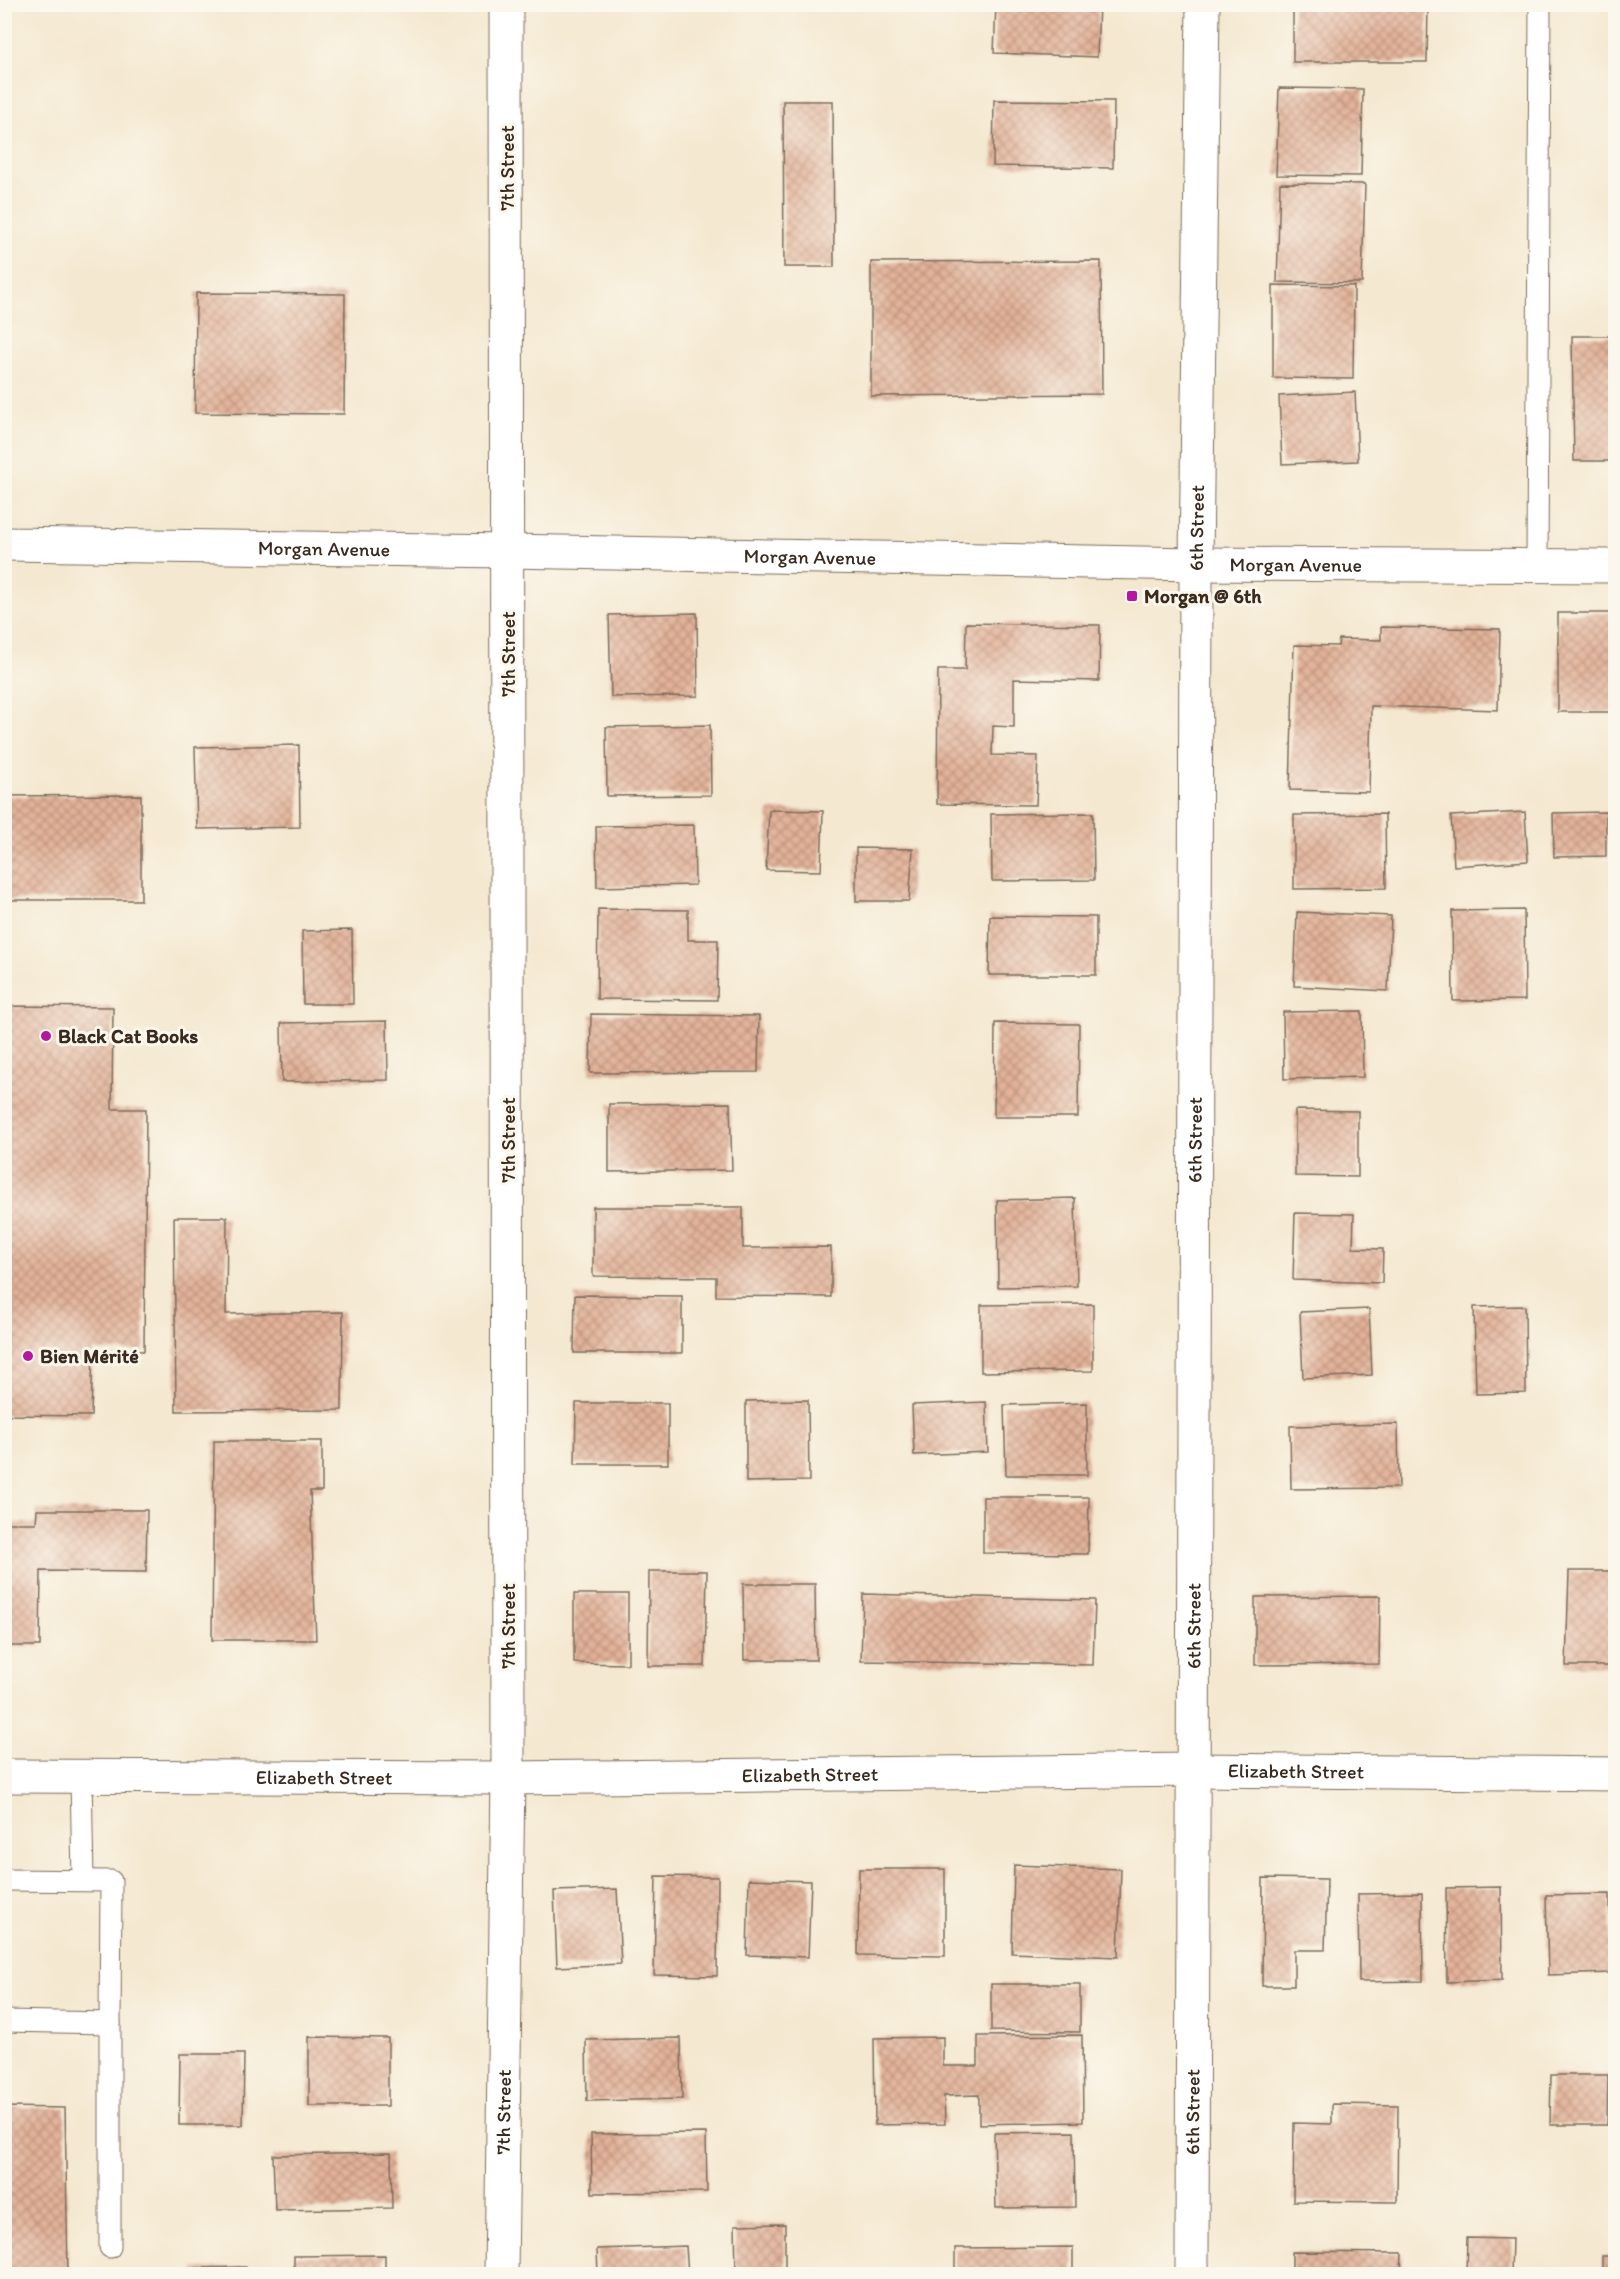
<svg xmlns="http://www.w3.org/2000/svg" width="1620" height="2279" viewBox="0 0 1620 2279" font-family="Itim,sans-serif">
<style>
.building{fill:url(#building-cross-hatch)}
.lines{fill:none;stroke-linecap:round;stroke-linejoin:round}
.lane-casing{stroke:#7c6c5c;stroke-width:23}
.street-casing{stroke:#7c6c5c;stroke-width:35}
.secondary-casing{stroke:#7c6c5c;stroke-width:35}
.lane{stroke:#fff;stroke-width:21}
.street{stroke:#fff;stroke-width:33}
.secondary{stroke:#fff;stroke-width:33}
.poi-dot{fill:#b5179e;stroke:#fbf7ec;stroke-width:2}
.labels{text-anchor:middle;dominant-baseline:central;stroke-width:6;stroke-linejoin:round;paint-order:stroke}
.street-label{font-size:20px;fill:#3b2a1e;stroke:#fbf7ec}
.poi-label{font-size:20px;font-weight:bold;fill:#3b2a1e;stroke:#fbf7ec;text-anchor:start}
</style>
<defs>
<pattern id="building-cross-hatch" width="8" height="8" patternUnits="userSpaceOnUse" patternTransform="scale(1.5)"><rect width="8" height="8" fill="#e3b299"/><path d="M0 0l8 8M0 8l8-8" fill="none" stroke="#b9917c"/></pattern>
</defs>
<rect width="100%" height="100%" fill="#fbf7ec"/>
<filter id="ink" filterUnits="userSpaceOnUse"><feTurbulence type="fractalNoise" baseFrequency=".0167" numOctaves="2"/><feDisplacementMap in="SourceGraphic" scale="12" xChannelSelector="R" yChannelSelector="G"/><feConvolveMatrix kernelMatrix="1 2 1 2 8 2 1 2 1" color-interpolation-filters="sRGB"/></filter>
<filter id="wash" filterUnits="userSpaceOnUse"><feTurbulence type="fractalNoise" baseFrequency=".008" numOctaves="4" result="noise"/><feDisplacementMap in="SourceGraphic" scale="24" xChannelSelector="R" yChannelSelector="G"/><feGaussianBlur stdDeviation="1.35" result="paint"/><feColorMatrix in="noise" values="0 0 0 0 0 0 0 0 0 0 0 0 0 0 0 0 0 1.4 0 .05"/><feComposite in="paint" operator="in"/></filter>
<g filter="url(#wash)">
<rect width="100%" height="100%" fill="#f4e8d0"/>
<g id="blocks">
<g class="building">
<path d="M996,4H1099L1097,57L994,53Z"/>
<path d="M1293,4H1428L1427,62H1293Z"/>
<path d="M1279,88L1363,89L1361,176L1276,175Z"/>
<path d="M994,100L1114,101L1113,168L993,166Z"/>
<path d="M783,101H833L834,267H784Z"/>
<path d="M1280,183L1365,184L1362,283L1277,282Z"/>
<path d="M1101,261L1102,394L871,396V262Z"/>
<path d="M1273,285L1354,286L1353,379L1273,378Z"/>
<path d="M196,293L345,294L344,414L195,413Z"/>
<path d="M1572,336H1616V461H1574Z"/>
<path d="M1355,392L1358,461L1282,464L1279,396Z"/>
<path d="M697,613L698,696L611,697L609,615Z"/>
<rect x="1558" y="613" width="58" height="99"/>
<path d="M966,623L1100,625L1099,681L1014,679V727L993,726L992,755L1038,756L1036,805L937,804L938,670H965Z"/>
<path d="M1381,627L1500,629L1498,710L1371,706L1369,792L1290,790L1294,645L1338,646L1339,639L1381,640Z"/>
<path d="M710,725L711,795L607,796L606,727Z"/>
<path d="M299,745L300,827L197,829L195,747Z"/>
<path d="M141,795V900H4V796Z"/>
<path d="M769,810L823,811L821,871L766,870Z"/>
<path d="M1525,812L1528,861L1454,866L1451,816Z"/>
<path d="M1606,812V856L1554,857L1553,813Z"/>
<path d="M1093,813L1094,880L992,881L991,814Z"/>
<path d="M1385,814L1386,888L1294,889V815Z"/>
<path d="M694,825L695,885L597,887L596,826Z"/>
<path d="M856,848L913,849L909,901H856Z"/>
<path d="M598,909L688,910V940H718L717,1000L597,999Z"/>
<path d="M1524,910L1525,1000L1453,1001L1452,911Z"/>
<path d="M1297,912L1391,916L1388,991L1294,986Z"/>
<path d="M990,916L1096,917V975H989Z"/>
<path d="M352,930L353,1004H303L302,931Z"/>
<path d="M4,1006L113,1007L112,1109H146L144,1351H93L91,1416L4,1415Z"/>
<path d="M1362,1011L1363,1077L1284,1079L1283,1012Z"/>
<path d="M591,1014L759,1016L758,1072L590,1073Z"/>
<path d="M387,1021L388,1080L282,1082L281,1023Z"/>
<path d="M995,1023L1079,1024L1078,1117H994Z"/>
<path d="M730,1103L732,1170L609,1172V1104Z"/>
<path d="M1295,1110L1358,1111V1177L1295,1176Z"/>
<path d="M1075,1198L1077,1286L998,1287L997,1200Z"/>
<path d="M593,1207H743V1248L831,1247V1297L716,1296V1277L593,1276Z"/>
<path d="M1295,1213L1354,1214L1353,1248L1383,1249L1382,1283L1293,1280Z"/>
<path d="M174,1217H227L226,1314L343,1312L342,1410L176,1411Z"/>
<path d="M575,1295L682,1296V1353H574Z"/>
<path d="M1093,1304V1371L981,1372V1305Z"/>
<path d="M1525,1306L1526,1393L1476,1394L1474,1307Z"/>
<path d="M1369,1309L1372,1375L1303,1378L1300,1312Z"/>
<path d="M808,1400L809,1481L746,1482V1401Z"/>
<path d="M986,1402L988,1452L914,1455L912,1405Z"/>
<path d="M576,1403H668V1464H575Z"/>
<path d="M1087,1403V1475H1006L1004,1405Z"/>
<path d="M1398,1424L1399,1488L1291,1489L1290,1426Z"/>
<path d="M214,1441H322V1491H310L316,1640H212Z"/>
<path d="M983,1497H1089L1088,1554L983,1553Z"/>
<path d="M37,1510H147L146,1572L41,1571L40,1646H4V1523H36Z"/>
<path d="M649,1571H707L705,1666H648Z"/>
<path d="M1569,1571H1616V1666H1566Z"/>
<path d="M743,1584H815L816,1660H744Z"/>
<path d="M574,1594H628V1664L574,1663Z"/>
<path d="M863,1594L1095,1600L1093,1665L861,1661Z"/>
<path d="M1380,1596L1379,1664L1255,1665V1597Z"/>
<path d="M1014,1865L1121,1869L1118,1957L1012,1953Z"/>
<path d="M859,1869H945V1956L858,1955Z"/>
<path d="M656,1876L718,1877L717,1976L654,1975Z"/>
<path d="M1263,1878L1327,1879L1325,1950H1294V1986H1262Z"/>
<path d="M749,1879L811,1881L808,1957L747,1955Z"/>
<path d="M1501,1887L1502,1980L1447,1982L1446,1888Z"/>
<path d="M617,1889L621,1964L557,1967L554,1891Z"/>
<path d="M1422,1893L1423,1981L1359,1982L1358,1894Z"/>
<path d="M1610,1894L1611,1973L1548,1975L1546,1895Z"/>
<path d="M991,1984H1080V2032L991,2031Z"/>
<path d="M1082,2035L1083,2122L979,2124V2095L944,2096L945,2124L875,2125L874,2038L943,2037V2066H978V2036Z"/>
<path d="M309,2037L388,2038V2106H309Z"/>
<path d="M681,2038L682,2099L587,2101L586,2040Z"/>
<path d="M180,2054H244L243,2125H179Z"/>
<path d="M1551,2075H1608L1607,2125H1550Z"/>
<path d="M1332,2104L1398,2105L1397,2202L1293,2201L1294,2123L1332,2124Z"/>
<path d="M4,2107L65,2108L68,2274H4Z"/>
<path d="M1074,2132L1075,2207L996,2208L994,2133Z"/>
<path d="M706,2133L707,2192L592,2193L591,2134Z"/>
<path d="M391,2153L392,2208L275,2210L273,2155Z"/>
<path d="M785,2224V2270L736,2271L735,2225Z"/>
<path d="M1467,2238L1512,2239L1511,2274H1466Z"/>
<path d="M686,2246L688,2274H598L597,2249Z"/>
<path d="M1073,2247V2274H955V2248Z"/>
<path d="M1292,2252L1402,2253L1401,2274H1292Z"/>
<path d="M385,2255V2274H294V2256Z"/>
<rect x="1602" y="2256" width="14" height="18"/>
<path d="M246,2267V2274H195V2268Z"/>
</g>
</g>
</g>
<g filter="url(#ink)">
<use href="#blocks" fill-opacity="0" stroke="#7c6c5c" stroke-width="1.5"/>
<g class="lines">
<g class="lane-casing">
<g id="lane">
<path d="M1537,565L1540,4"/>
<path d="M81,1776L83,1880"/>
<path d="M4,1880L111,1881L110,2023L4,2021"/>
<path d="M110,2247V2023"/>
</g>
</g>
<g class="street-casing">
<g id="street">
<path id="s1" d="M4,1776L508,1778L1192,1770L1616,1774"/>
<path id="s2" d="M501,2274L508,1778L506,4"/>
<path id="s3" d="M1192,2274L1196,564L1203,4"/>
</g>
</g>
<g class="secondary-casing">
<g id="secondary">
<path id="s4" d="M4,544L508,551L1196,564L1616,566"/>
</g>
</g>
<use href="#lane" class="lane"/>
<use href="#street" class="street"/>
<use href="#secondary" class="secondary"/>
</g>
</g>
<g class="poi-dot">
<rect x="1126" y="590" width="12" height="12" rx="3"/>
<circle cx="46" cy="1036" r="6"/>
<circle cx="28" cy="1356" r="6"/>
</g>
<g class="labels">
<g class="street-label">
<text transform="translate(507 168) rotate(-90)">7th Street</text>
<text stroke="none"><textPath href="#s3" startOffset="1746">6th Street</textPath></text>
<text stroke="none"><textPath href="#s4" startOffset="320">Morgan Avenue</textPath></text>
<text stroke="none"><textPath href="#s4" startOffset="806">Morgan Avenue</textPath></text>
<text stroke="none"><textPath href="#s4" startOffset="1292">Morgan Avenue</textPath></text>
<text transform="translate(508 654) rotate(-90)">7th Street</text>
<text stroke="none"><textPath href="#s3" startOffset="1134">6th Street</textPath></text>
<text transform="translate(508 1140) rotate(-90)">7th Street</text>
<text stroke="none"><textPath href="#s3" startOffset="648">6th Street</textPath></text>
<text transform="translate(508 1626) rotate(-90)">7th Street</text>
<text stroke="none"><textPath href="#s1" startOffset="1292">Elizabeth Street</textPath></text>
<text stroke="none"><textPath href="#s1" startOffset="806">Elizabeth Street</textPath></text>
<text stroke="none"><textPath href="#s1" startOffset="320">Elizabeth Street</textPath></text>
<text stroke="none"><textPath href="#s2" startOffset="162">7th Street</textPath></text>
<text stroke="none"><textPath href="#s3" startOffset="162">6th Street</textPath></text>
</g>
<g class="poi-label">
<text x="1144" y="596">Morgan @ 6th</text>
<text x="58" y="1036">Black Cat Books</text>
<text x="40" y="1356">Bien Mérité</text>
</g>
</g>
<rect width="1620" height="2279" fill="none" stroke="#fbf7ec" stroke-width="24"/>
</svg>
